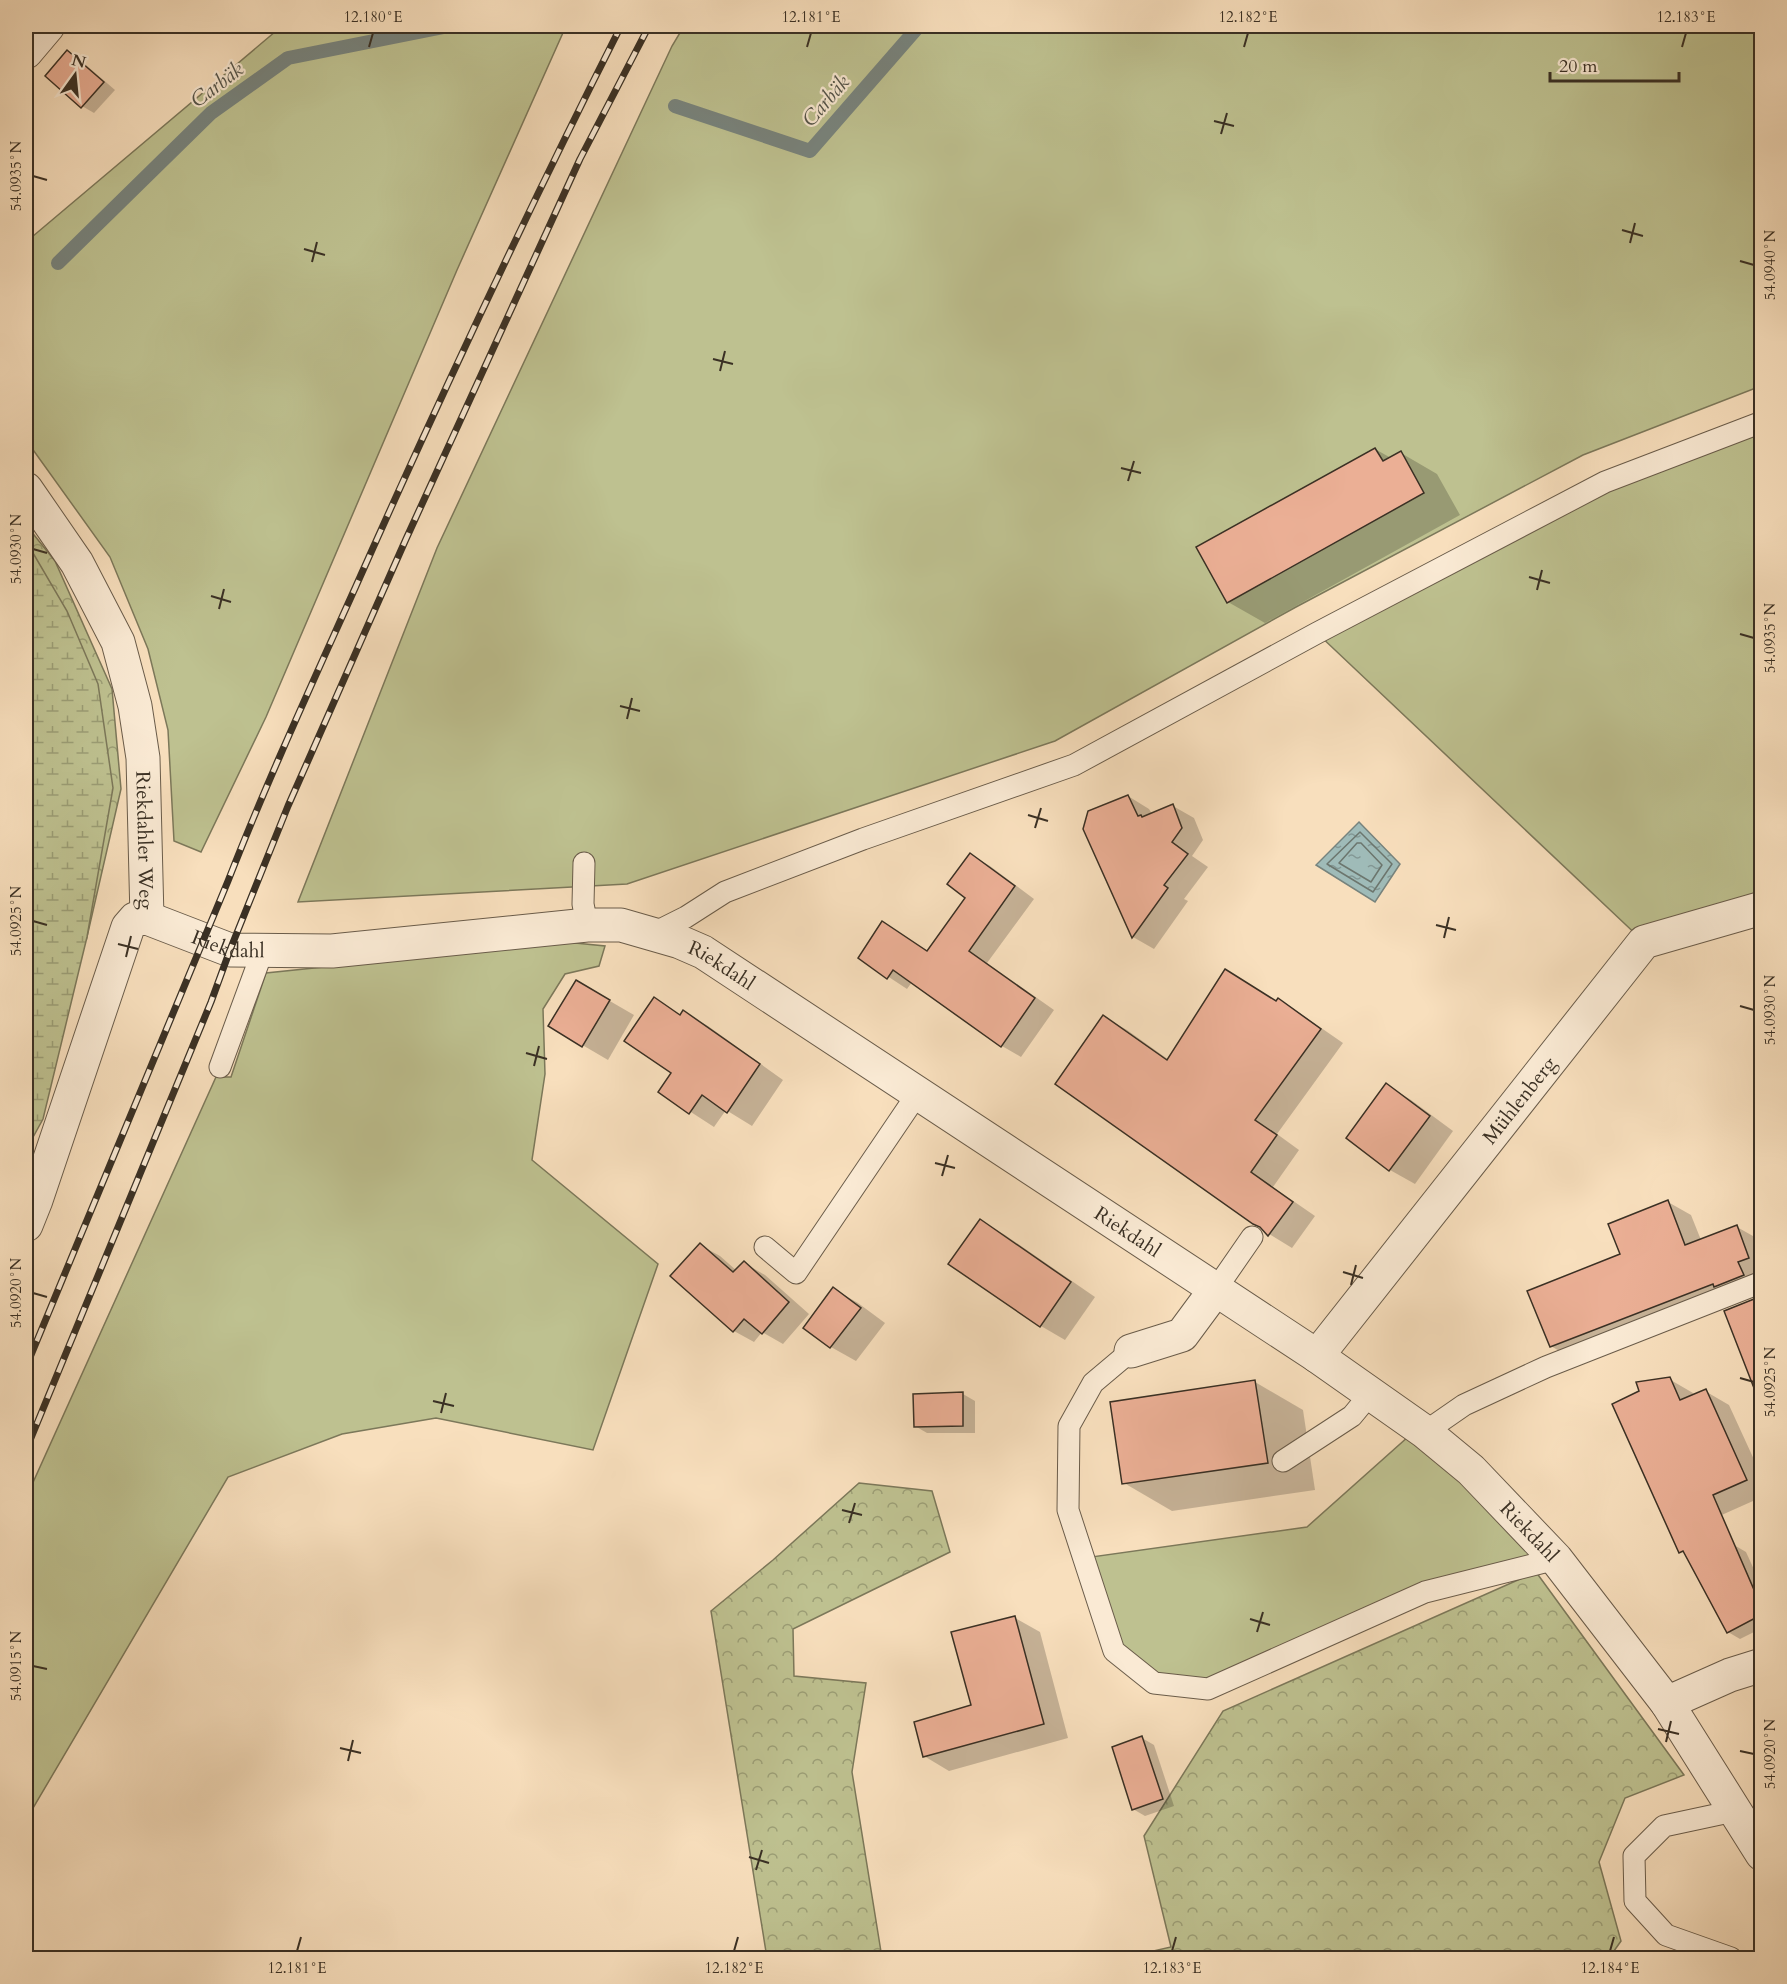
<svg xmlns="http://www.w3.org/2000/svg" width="1787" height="1984" viewBox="0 0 1787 1984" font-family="Cardo,serif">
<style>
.green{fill:#bec190;stroke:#7c785a;stroke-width:1.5}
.forest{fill:url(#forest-crowns);stroke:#7c785a;stroke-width:1.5}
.wetland{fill:url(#wetland-marsh);stroke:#7c785a;stroke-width:1.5}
.water{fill:url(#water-ripples);stroke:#77837d;stroke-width:1.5}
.shadow{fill:#0003}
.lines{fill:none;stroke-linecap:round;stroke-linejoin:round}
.shore{stroke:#6c766e;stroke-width:1.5}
.stream{stroke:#77837d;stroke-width:14}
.building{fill:#ebaf95;stroke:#3a3024;stroke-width:1.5}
.lane-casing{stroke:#6a5c4a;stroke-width:23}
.street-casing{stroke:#6a5c4a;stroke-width:35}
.lane{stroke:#faead4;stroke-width:21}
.street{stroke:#faead4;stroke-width:33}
.rail-casing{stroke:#3a3024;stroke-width:7}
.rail{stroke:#faead4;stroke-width:4.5;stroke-dasharray:14;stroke-linecap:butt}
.ticks{fill:none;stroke:#3a3024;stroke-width:2}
.labels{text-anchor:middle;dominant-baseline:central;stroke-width:4.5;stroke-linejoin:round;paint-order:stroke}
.street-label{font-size:20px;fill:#3a3024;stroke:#faead4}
.water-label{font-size:21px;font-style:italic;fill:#535349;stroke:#faead4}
.neatline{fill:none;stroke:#3a3024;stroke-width:2}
.ticks-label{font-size:15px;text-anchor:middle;fill:#3a3024}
</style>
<defs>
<pattern id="forest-crowns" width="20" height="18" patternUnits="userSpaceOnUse" patternTransform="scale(1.5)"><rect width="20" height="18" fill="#bec190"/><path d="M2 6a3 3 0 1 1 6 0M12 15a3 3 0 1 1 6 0" fill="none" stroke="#9b9d75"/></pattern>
<pattern id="wetland-marsh" width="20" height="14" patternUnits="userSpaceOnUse" patternTransform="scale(1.5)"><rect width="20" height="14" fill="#bec190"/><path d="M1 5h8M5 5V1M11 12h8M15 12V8" fill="none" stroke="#9b9d75"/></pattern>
<pattern id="water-ripples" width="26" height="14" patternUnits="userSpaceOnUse" patternTransform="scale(1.5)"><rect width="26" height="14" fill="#9fbbb8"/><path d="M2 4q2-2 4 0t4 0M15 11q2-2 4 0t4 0" fill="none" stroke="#839895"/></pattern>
</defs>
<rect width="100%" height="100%" fill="#f8dfbd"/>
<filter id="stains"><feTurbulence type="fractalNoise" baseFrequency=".00333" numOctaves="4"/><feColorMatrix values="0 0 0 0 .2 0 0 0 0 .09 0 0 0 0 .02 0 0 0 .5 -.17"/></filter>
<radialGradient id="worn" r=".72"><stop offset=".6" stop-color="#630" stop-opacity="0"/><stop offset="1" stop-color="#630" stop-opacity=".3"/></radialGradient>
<g class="green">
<path d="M282,26H566L457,270L266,717L201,852L174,841L168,730L148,649L110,557L26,440V242Z"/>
<path d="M684,26H1761V386L1583,455L1296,607L1055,741L627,884L298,902L437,548L672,46Z"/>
<path d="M1762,423L1761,908L1644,942L1317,633L1605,482Z"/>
<path d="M565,942L605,946L599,966L565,974L543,1009L545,1074L532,1160L658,1264L593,1450L436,1418L342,1434L228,1477L26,1820V1498L216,1077H231L266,973Z"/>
<path d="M1418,1428L1556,1559L1425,1592L1208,1689L1154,1683L1114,1651L1084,1558L1307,1527Z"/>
</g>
<g class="forest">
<path d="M26,525L55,561L112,689L121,789L87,937L26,747Z"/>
<path d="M859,1483L932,1491L950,1552L793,1629L794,1676L866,1683L852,1772L882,1958H767L711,1611L773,1560Z"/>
<path d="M1536,1572L1684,1775L1625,1798L1599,1862L1621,1941L1609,1958H1123L1171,1947L1144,1836L1223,1711Z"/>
</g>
<path class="wetland" d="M26,541L67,611L98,684L113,788L87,937L43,1119L26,1150Z"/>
<path class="water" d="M1359,822L1400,864L1375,902L1316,865Z"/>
<g class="shadow">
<path d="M67,52L79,59L115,90L94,113L82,106Z"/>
<path d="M1375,449L1391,458L1401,453L1437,474L1460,515L1265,623L1228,602Z"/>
<path d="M1128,796L1149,809L1152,814L1173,806L1194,818L1203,840L1192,856L1208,867L1184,899L1188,901L1154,949L1133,937L1085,829Z"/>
<path d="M971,855L990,866L1034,899L987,963L1054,1010L1021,1057L1002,1046L912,982L907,989L860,958L882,923L928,951L967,898Z"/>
<path d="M577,982L634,1015L608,1060L550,1026Z"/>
<path d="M654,999L681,1015L683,1012L708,1026L783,1080L752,1126L726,1110L714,1127L660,1092L674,1073Z"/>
<path d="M1278,1000L1301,1014L1343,1043L1277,1134L1299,1150L1273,1187L1315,1216L1292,1248L1269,1234L1264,1229L1104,1017L1127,1030L1169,1060Z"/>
<path d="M1387,1085L1411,1100L1453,1131L1415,1184L1390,1170L1348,1137Z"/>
<path d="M1668,1202L1691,1215L1701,1240L1737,1227L1760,1240L1762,1275L1574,1360L1551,1346L1621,1255Z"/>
<path d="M981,1221L1005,1235L1095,1297L1065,1340L1041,1326Z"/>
<path d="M700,1245L720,1256L737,1271L744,1263L765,1275L809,1314L783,1344L762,1332L754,1342L734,1331Z"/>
<path d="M834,1289L858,1303L885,1323L856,1361L831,1347L805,1328Z"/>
<path d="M1754,1301L1762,1305V1343L1750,1348Z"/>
<path d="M1669,1379L1693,1393L1695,1396L1705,1391L1729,1405L1762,1477V1497L1688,1530Z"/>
<path d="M1255,1382L1303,1410L1315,1490L1172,1511L1124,1483Z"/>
<path d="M963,1394L975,1401V1433H927L915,1426Z"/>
<path d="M1734,1545L1746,1552L1762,1587V1628L1740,1639L1728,1632Z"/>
<path d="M1015,1618L1040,1632L1068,1738L949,1771L924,1756L973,1706Z"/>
<path d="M1142,1738L1154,1745L1174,1806L1145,1816L1133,1809Z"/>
</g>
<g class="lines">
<g class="shore">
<path d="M1360,832L1392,864L1373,892L1327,864Z"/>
<path d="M1357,843H1361L1382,865L1371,882L1339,863Z"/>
</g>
<g class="stream">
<path d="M675,106L810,151L919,26"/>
<path d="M58,263L211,113L288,58L449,26"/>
</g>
</g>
<g class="building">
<path d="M67,50L104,82L81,108L45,76Z"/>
<path d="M1375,448L1383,461L1401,451L1424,493L1227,603L1196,547Z"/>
<path d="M1128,795L1138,816L1141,815L1142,817L1173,804L1182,828L1172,842L1188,854L1164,885L1168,888L1132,938L1083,829L1088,811Z"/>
<path d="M970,853L1015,886L969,951L1035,998L1001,1047L893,970L887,979L858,958L882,921L927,951L965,898L947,884Z"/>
<path d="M1225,969L1276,1001L1278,998L1321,1029L1255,1120L1277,1135L1251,1172L1293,1202L1268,1236L1260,1227L1253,1224L1055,1084L1103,1015L1167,1060Z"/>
<path d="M576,980L610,1000L582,1047L548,1026Z"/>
<path d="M654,997L680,1015L683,1010L760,1064L727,1113L702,1095L689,1114L658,1092L671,1073L624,1041Z"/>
<path d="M1386,1083L1430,1116L1389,1171L1346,1138Z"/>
<path d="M1668,1200L1685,1245L1737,1225L1749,1258L1738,1262L1744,1275L1714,1287L1713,1284L1550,1347L1527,1291L1620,1254L1608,1224Z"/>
<path d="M980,1219L1071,1282L1040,1327L948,1264Z"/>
<path d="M700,1243L733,1272L744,1261L789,1302L762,1334L744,1319L733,1332L670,1276Z"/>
<path d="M833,1287L861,1308L830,1348L803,1328Z"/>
<path d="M1754,1299L1761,1318V1400L1759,1401L1724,1311Z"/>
<path d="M1670,1377L1680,1400L1706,1389L1747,1480L1713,1495L1761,1606V1615L1727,1633L1683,1551L1679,1553L1612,1404L1639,1391L1636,1382Z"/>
<path d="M1255,1380L1268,1463L1122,1484L1110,1402Z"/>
<path d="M963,1392V1426L914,1427L913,1394Z"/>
<path d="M1015,1616L1044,1724L923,1757L914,1722L971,1705L951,1632Z"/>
<path d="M1142,1736L1163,1799L1132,1810L1112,1747Z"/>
</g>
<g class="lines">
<g class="lane-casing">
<g id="lane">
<path d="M584,863L583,904L587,925"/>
<path d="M652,934L686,917L725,892L863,839L1074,765L1317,633L1605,482L1762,422"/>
<path d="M220,1067L263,950"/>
<path d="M765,1247L796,1273L918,1093"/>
<path d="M1216,1289L1252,1237"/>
<path d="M1131,1351L1093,1383L1069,1426L1068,1510L1114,1651L1154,1683L1208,1689L1425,1592L1556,1559"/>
<path d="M1425,1432L1464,1405L1546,1367L1762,1282"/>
<path d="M1283,1461L1352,1416L1371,1393"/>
<path d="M1731,1958L1666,1935L1635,1901L1634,1856L1664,1826L1734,1811"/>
</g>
</g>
<g class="street-casing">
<g id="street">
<path d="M26,52L48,26"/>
<path id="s1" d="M26,489L77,563L118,642L135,706L143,758L147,918"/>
<path id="s2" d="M26,1225L36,1200L128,927L135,919L147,918L230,950L332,951L587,925H621L680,942L703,952L1317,1356L1425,1432L1471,1470L1556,1559L1667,1703L1762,1854"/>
<path d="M1131,1351L1182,1335L1216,1289"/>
<path id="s3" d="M1317,1356L1644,942L1762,908"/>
<path d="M1667,1703L1730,1675L1762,1665"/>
</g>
</g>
<use href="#lane" class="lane"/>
<use href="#street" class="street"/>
<g class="rail-casing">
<g id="rail">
<path d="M26,1367L228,881C267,781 312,684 356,586C440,397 528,210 621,26"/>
<path d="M26,1450L211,1002L230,950L288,806L406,539L580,159L649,26"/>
</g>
</g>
<use href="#rail" class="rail"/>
</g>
<path class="ticks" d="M369,47L373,33M807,47L811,33M1244,47L1248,33M1682,47L1686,33M1214,121L1234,126M1221,134L1227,113M33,176L47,180M1622,230L1643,236M1630,243L1635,223M304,249L325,255M1740,261L1754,265M312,262L317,242M713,359L733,364M720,371L725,351M1121,468L1141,473M1128,481L1134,461M33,549L47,553M1529,577L1550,583M1537,590L1542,570M211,596L231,602M219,609L224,589M1740,634L1754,638M620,706L640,711M627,719L632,698M1028,815L1048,821M1035,828L1041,808M33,921L47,925M1436,925L1456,930M1444,938L1449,917M118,944L138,949M126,957L131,936M1740,1006L1754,1010M526,1053L547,1059M534,1066L539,1046M935,1163L955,1168M942,1176L948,1155M1343,1272L1363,1278M1351,1285L1356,1265M33,1293L47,1297M1740,1378L1754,1382M433,1401L454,1406M441,1413L446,1393M842,1510L862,1515M849,1523L855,1503M1250,1619L1270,1625M1257,1632L1263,1612M33,1666L47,1669M1658,1729L1679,1734M1666,1742L1671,1721M340,1748L361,1753M1740,1751L1754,1754M348,1761L353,1740M749,1857L769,1863M756,1870L762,1850M297,1951L301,1937M734,1951L738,1937M1172,1951L1176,1937M1610,1951L1614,1937"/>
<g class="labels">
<g class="street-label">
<text stroke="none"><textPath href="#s1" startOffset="380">Riekdahler Weg</textPath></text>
<text stroke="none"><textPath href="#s2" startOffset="424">Riekdahl</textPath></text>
<text stroke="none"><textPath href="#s2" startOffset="928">Riekdahl</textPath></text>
<text stroke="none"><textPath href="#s3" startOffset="326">Mühlenberg</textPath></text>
<text stroke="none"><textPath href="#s2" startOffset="1414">Riekdahl</textPath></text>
<text stroke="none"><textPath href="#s2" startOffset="1917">Riekdahl</textPath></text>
</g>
<g class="water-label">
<text transform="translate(217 85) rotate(-37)">Carbäk</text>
<text transform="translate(826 101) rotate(-49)">Carbäk</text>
</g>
</g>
<rect width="1787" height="1984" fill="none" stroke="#f8dfbd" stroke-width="66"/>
<g transform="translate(75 75) rotate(15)" stroke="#faead4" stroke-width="4.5" paint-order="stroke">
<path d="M0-4.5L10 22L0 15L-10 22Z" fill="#3a3024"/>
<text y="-9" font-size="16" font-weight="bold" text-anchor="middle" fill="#3a3024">N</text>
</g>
<path d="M1550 72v9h129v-9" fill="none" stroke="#3a3024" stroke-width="3"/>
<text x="1559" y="72" font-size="18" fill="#3a3024" stroke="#faead4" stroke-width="4.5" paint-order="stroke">20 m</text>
<rect x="33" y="33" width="1721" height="1918" class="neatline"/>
<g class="ticks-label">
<text x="373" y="22">12.180°E</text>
<text x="811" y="22">12.181°E</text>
<text x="1248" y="22">12.182°E</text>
<text x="1686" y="22">12.183°E</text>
<text transform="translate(16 176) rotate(-90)" y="5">54.0935°N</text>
<text transform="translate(1770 265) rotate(-90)" y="5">54.0940°N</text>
<text transform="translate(16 549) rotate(-90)" y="5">54.0930°N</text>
<text transform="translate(1770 638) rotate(-90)" y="5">54.0935°N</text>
<text transform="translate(16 921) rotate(-90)" y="5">54.0925°N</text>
<text transform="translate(1770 1010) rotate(-90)" y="5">54.0930°N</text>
<text transform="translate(16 1293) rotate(-90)" y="5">54.0920°N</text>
<text transform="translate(1770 1382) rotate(-90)" y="5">54.0925°N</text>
<text transform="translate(16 1666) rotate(-90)" y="5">54.0915°N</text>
<text transform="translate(1770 1754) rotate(-90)" y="5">54.0920°N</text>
<text x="297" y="1973">12.181°E</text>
<text x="734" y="1973">12.182°E</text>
<text x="1172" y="1973">12.183°E</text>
<text x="1610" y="1973">12.184°E</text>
</g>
<rect width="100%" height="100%" filter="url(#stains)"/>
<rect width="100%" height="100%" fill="url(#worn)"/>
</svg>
